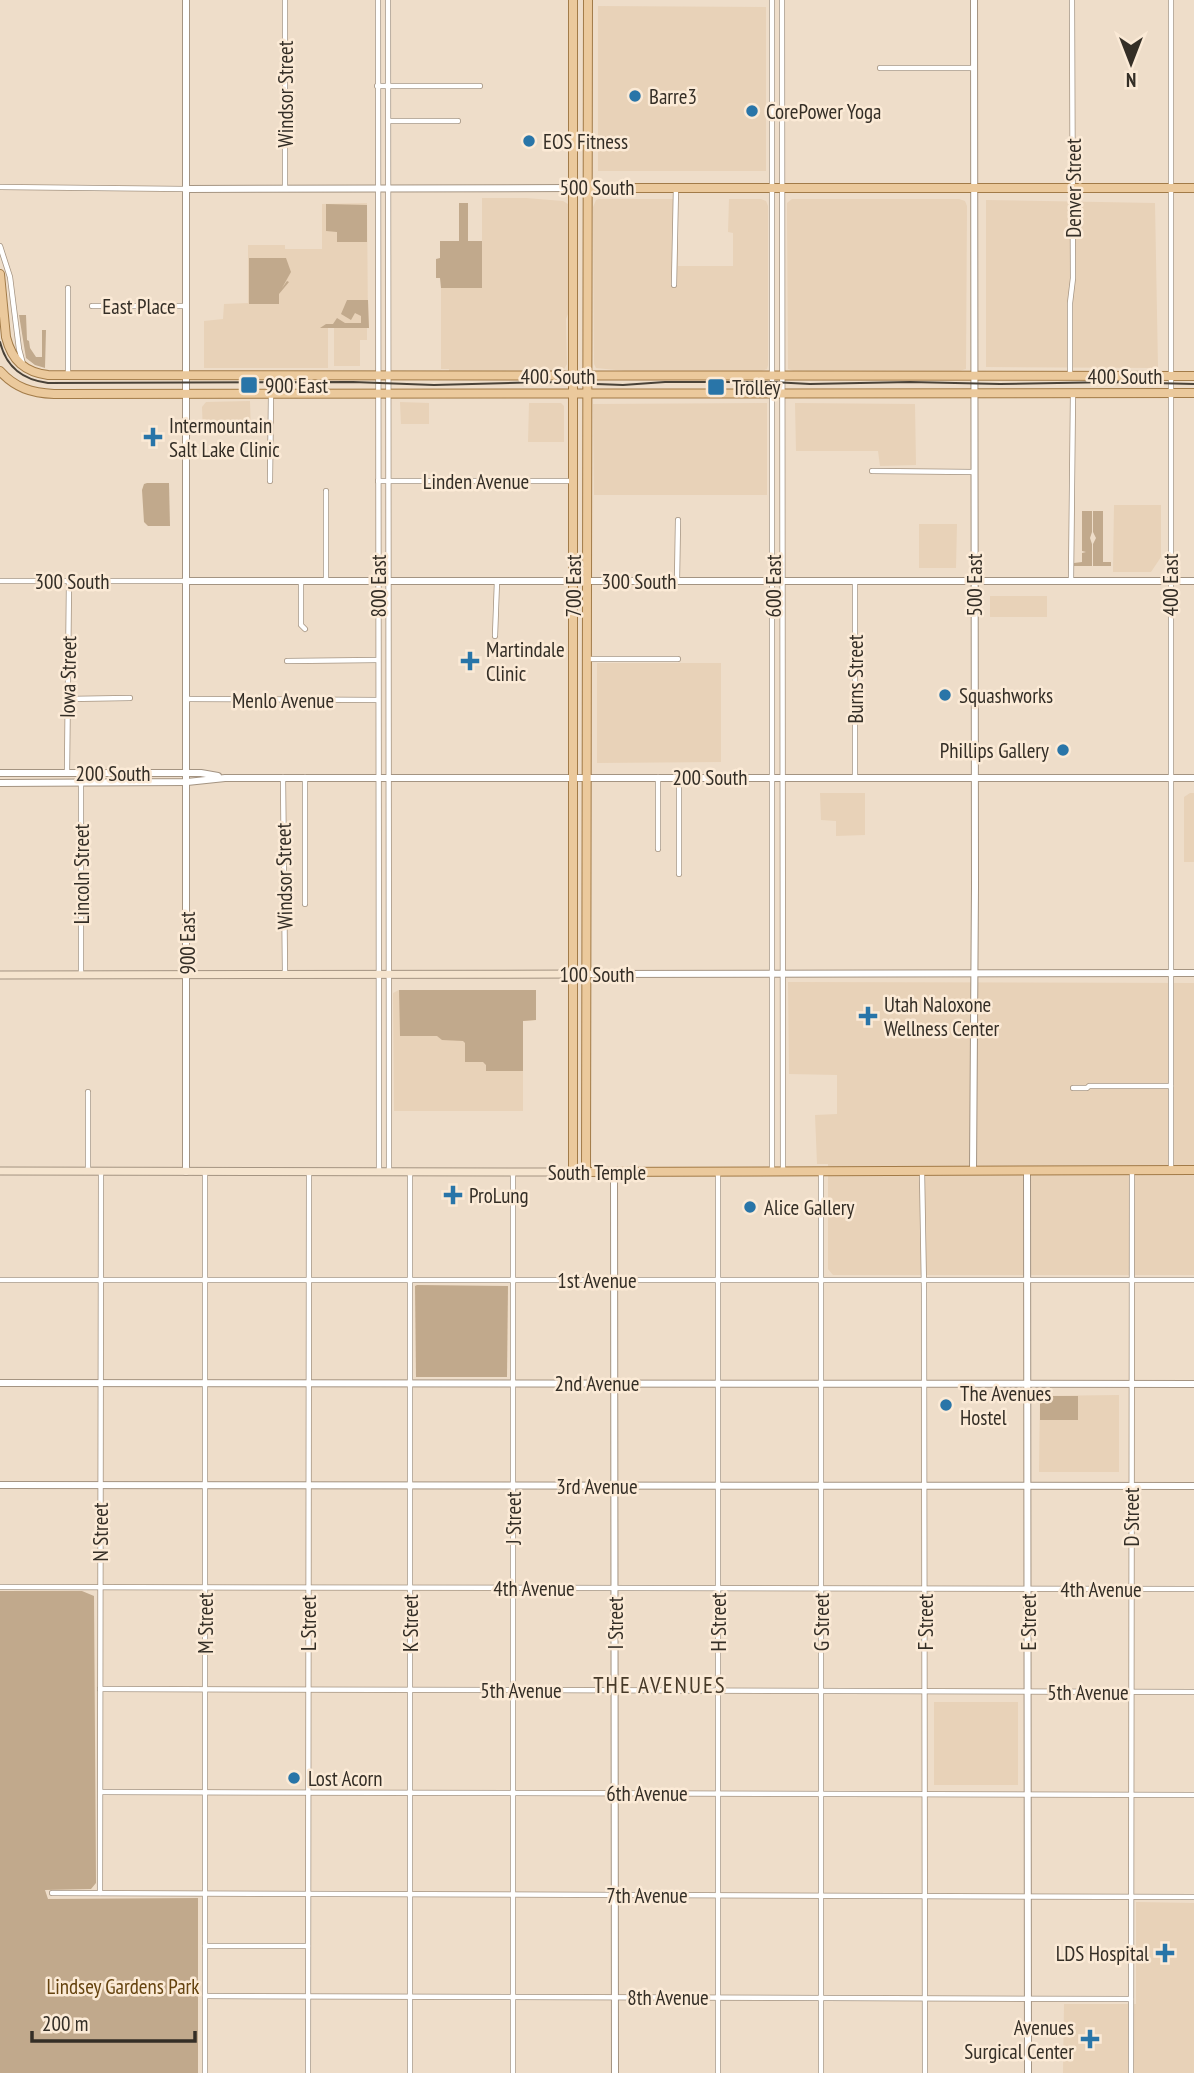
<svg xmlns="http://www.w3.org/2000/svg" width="1194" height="2073" viewBox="0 0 1194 2073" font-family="'PT Sans Narrow',sans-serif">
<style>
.built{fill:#e8d2b8}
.green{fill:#c1a98c}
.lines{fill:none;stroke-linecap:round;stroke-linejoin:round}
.minor-casing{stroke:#a49482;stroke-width:6}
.tertiary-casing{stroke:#a49482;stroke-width:8}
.secondary-casing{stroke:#a49482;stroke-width:9}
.primary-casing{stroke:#a27b48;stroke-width:10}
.minor{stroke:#fff;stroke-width:4.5}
.tertiary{stroke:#fff;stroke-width:6}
.secondary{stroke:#f5e4ce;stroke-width:7}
.primary{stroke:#ebc99c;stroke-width:8}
.tram{stroke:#494238;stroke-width:2}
.poi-dot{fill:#2975a8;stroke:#fbead6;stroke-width:2.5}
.labels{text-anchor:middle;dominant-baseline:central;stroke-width:5;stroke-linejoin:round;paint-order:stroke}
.street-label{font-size:21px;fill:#342e26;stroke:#fbead6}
.poi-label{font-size:21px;fill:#342e26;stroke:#fbead6;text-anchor:start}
.park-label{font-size:21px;fill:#65430f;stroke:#fbead6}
.neighbourhood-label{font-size:23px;letter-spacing:2px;fill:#473a29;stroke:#fbead6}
</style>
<rect width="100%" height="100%" fill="#eeddc9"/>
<g class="built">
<path d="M598,6L766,7V171H598Z"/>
<path d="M482,198H526L563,201L568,204V314L566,319L567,364L563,371L449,372V369H441V288L482,287Z"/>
<path d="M599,199H678V266H733V233L728,232L729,199H761L766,201L768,206V365L767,369L761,371L635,372L596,368L594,364L593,207L596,200Z"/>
<path d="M792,199H959L965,201L967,206L966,369L959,371H794L788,369L787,215V203Z"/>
<path d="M986,200L1155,203L1158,368L986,367Z"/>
<path d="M367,203L368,327H328V368H204V321L223,319L224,304L248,303V245H285V249H322V204Z"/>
<path d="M334,328H367V340H360V366H334Z"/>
<path d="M250,401L251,434H203L202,407L206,402Z"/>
<path d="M400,402L429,403V424H401Z"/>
<path d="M529,403H561L564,406V442H528Z"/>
<path d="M767,403V495H594L593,404Z"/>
<path d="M795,403L915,404L916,465L880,466L878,451H796Z"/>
<path d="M1114,505H1161V557L1151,572H1113Z"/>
<path d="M919,524H957L956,568H919Z"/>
<rect x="990" y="596" width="57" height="21"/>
<path d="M597,663H721V762L597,763Z"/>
<path d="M820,793H865V835L836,836V821L821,820Z"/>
<path d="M1190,793H1194V862H1184V797Z"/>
<path d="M788,982L1194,983V1275H833L828,1269V1164H817L815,1115L837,1114V1075L789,1074Z"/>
<path d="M399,990H536V1020L523,1021V1111H394L393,993Z"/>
<path d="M1119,1395V1472H1039L1040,1396Z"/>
<rect x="934" y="1702" width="84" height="83"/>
<path d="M1136,1902L1194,1903V2073H1063L1064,2004H1136Z"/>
</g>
<g class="green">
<path d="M459,203H468V241H482V288H441L440,278H436V259L440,258V241H459Z"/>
<path d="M326,204L367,205V242H337V232L326,231Z"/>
<path d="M249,258H286L291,272L282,288L287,281L289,282L279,294V304H249Z"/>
<path d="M347,300H368L369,328H320L326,324H333L337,318L345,323H361V316L355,313L351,320L341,314Z"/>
<path d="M19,315H26L27,340L29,341L30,348L36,357H42V330H46L45,368L35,365L26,358Z"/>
<path d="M147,483H169L170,526H148L144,522L142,490L144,484Z"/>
<path d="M1082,511H1092V532L1090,538L1092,544V566H1074V563L1082,562V553L1086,552L1082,551Z"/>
<path d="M1093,511H1103V562H1111V566H1093V544L1096,538L1093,532Z"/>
<path d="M399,990H536V1020L523,1021V1071H486V1065L483,1062H465V1043L463,1041L442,1040L437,1036H400Z"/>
<path d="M417,1285L508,1286L507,1377H416L415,1286Z"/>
<path d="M1043,1396H1078V1420H1040V1399Z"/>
<path d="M0,1591H82L94,1596L96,1883L91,1889L45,1890L48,1899L198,1898V2073H0Z"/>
</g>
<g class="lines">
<g class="minor-casing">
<g id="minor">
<path d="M285,0V188"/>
<path d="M378,0L379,1171"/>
<path d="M388,0L389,1171"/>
<path d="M772,0V1171"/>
<path d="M782,0L783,1171"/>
<path d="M1171,0V1169"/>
<path d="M880,68H974"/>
<path d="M377,86H480"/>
<path d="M389,121H458"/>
<path d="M0,187L186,189"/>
<path d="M0,246L10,277L19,349L23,364"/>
<path d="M674,285L676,187"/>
<path d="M68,288V375"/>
<path d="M92,306H186"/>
<path d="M1070,375V303L1073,278L1072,0"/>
<path d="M872,471L974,472"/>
<path d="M270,481L271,394"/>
<path d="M378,481H572"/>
<path d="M326,491V581"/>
<path d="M0,581H186"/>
<path d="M301,581V625L305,629"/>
<path d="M677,581L678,520"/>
<path d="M1071,581L1073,393"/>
<path d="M495,636L497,581"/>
<path d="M588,659H678"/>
<path d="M287,661L378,660"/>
<path d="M67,699L130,698"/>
<path d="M187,699L378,700"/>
<path d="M67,773L69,581"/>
<path d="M283,777L285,974"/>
<path d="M658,777V849"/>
<path d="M855,777V581"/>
<path d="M679,874V778"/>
<path d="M305,904V777"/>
<path d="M81,975V773"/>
<path d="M1073,1088H1087L1089,1086H1171"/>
<path d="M88,1092V1171"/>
<path d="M205,1172V2073"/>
<path d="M821,1172V2073"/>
<path d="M922,1172L924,1289L925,2073"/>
<path d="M718,1173V2073"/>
<path d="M0,1280H1194"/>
<path d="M0,1587L1194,1589"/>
<path d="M100,1689L1194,1692"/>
<path d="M101,1792L1194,1795"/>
<path d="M52,1893L1194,1897"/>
<path d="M100,1893L101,1172"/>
<path d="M205,1946H308"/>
<path d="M205,1996L1131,1999"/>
<path d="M308,2073L309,1172"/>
<path d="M410,2073V1172"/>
<path d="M513,2073V1172"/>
<path d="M1131,2073L1132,1171"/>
</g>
</g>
<g class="tertiary-casing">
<g id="tertiary">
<path d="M186,0V1172"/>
<path d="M186,189L573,188"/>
<path d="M187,581H1194"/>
<path d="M0,773H201L218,776"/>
<path d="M0,783L187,782L225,778H1194"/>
<path d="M586,974L1194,973"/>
<path d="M1027,1170L1028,2073"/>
<path d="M973,1171L975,887L974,0"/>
<path d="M614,1172L615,2073"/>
<path d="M0,1383L1194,1384"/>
<path d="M0,1485L1194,1486"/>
</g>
</g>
<g class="secondary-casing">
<g id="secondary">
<path d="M0,975L586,974"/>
<path d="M0,1171L573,1172"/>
</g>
</g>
<g class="primary-casing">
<g id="primary">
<path d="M573,0V1172L1194,1170"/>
<path d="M573,188H1194"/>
<path d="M0,274L6,337C12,361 25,372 48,375L1194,376"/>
<path d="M0,371C15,388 32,393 54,394L1194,393"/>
<path d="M586,1172L588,0"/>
</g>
</g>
<use href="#minor" class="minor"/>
<use href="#tertiary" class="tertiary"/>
<use href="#secondary" class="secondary"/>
<use href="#primary" class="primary"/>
<path class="tram" d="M0,342C6,367 23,380 48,383L353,382L434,385L543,382L623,385L665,382H772L810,384L910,382L1000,384L1113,382L1194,384"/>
</g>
<g class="poi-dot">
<circle cx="635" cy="96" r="7"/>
<circle cx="752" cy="111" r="7"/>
<circle cx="529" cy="141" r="7"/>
<rect x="240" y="376" width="18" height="18" rx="3.5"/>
<rect x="707" y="378" width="18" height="18" rx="3.5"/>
<path d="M149.5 426.5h7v7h7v7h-7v7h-7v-7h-7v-7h7z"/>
<path d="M466.5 650.5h7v7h7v7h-7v7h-7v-7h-7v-7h7z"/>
<circle cx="945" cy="695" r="7"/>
<circle cx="1063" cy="750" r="7"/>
<path d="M864.5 1005.5h7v7h7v7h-7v7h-7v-7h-7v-7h7z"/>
<path d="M449.5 1184.5h7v7h7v7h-7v7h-7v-7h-7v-7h7z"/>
<circle cx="750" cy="1207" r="7"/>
<circle cx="946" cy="1405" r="7"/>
<circle cx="294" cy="1778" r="7"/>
<path d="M1161.5 1942.5h7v7h7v7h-7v7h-7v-7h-7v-7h7z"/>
<path d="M1086.5 2028.5h7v7h7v7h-7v7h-7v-7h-7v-7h7z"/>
</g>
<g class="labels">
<g class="street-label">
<text transform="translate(285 94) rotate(-90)">Windsor Street</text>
<text x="597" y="187">500 South</text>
<text transform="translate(1073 188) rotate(-90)">Denver Street</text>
<text x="139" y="306">East Place</text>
<text x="558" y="376">400 South</text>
<text x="1125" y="376">400 South</text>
<text x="476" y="481">Linden Avenue</text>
<text x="72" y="581">300 South</text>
<text x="639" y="581">300 South</text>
<text transform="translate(974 585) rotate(-90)">500 East</text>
<text transform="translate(1170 585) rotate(-90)">400 East</text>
<text transform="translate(378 586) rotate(-90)">800 East</text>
<text transform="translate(573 586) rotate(-90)">700 East</text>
<text transform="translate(773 586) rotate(-90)">600 East</text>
<text transform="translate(68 677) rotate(-89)">Iowa Street</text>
<text transform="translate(855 679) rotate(-90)">Burns Street</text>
<text x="283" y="700">Menlo Avenue</text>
<text x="113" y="773">200 South</text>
<text x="710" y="777">200 South</text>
<text transform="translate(81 874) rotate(-90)">Lincoln Street</text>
<text transform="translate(284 876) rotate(-91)">Windsor Street</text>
<text transform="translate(187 943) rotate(-90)">900 East</text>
<text x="597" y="974">100 South</text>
<text x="597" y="1172">South Temple</text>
<text x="597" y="1280">1st Avenue</text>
<text x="597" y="1383">2nd Avenue</text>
<text x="597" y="1486">3rd Avenue</text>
<text transform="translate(1131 1517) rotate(-90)">D Street</text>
<text transform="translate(513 1518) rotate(-90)">J Street</text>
<text transform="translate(100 1532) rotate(-90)">N Street</text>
<text x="534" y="1588">4th Avenue</text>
<text x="1101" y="1589">4th Avenue</text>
<text transform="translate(718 1622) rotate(-90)">H Street</text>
<text transform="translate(821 1622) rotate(-90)">G Street</text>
<text transform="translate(925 1622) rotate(-90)">F Street</text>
<text transform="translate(1028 1622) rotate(-90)">E Street</text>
<text transform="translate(205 1623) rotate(-90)">M Street</text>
<text transform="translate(308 1623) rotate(-90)">L Street</text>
<text transform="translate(410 1623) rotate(-90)">K Street</text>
<text transform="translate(615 1623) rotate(-90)">I Street</text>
<text x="521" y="1690">5th Avenue</text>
<text x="1088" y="1692">5th Avenue</text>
<text x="647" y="1793">6th Avenue</text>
<text x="647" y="1895">7th Avenue</text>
<text x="668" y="1997">8th Avenue</text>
</g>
<g class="poi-label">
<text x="649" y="96">Barre3</text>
<text x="766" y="111">CorePower Yoga</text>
<text x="543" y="141">EOS Fitness</text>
<text x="265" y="385">900 East</text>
<text x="732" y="387">Trolley</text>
<text x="169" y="425">Intermountain<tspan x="169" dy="24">Salt Lake Clinic</tspan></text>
<text x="486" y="649">Martindale<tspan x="486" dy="24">Clinic</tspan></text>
<text x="959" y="695">Squashworks</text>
<text x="1049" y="750" text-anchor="end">Phillips Gallery</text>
<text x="884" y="1004">Utah Naloxone<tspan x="884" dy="24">Wellness Center</tspan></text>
<text x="469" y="1195">ProLung</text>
<text x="764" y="1207">Alice Gallery</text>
<text x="960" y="1393">The Avenues<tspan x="960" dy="24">Hostel</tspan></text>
<text x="308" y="1778">Lost Acorn</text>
<text x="1149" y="1953" text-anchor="end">LDS Hospital</text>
<text x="1074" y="2027" text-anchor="end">Avenues<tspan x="1074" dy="24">Surgical Center</tspan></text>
</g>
<g class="park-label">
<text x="123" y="1986">Lindsey Gardens Park</text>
</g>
<g class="neighbourhood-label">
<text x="660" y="1684">THE AVENUES</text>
</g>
</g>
<g transform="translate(1131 63) rotate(180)" stroke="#fbead6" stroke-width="5" paint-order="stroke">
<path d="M0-5L12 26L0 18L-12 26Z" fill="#342e26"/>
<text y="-10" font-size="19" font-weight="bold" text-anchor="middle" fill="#342e26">N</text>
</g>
<path d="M32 2031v10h163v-10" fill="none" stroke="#342e26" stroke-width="3.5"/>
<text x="42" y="2031" font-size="21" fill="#342e26" stroke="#fbead6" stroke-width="5" paint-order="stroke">200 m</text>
</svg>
